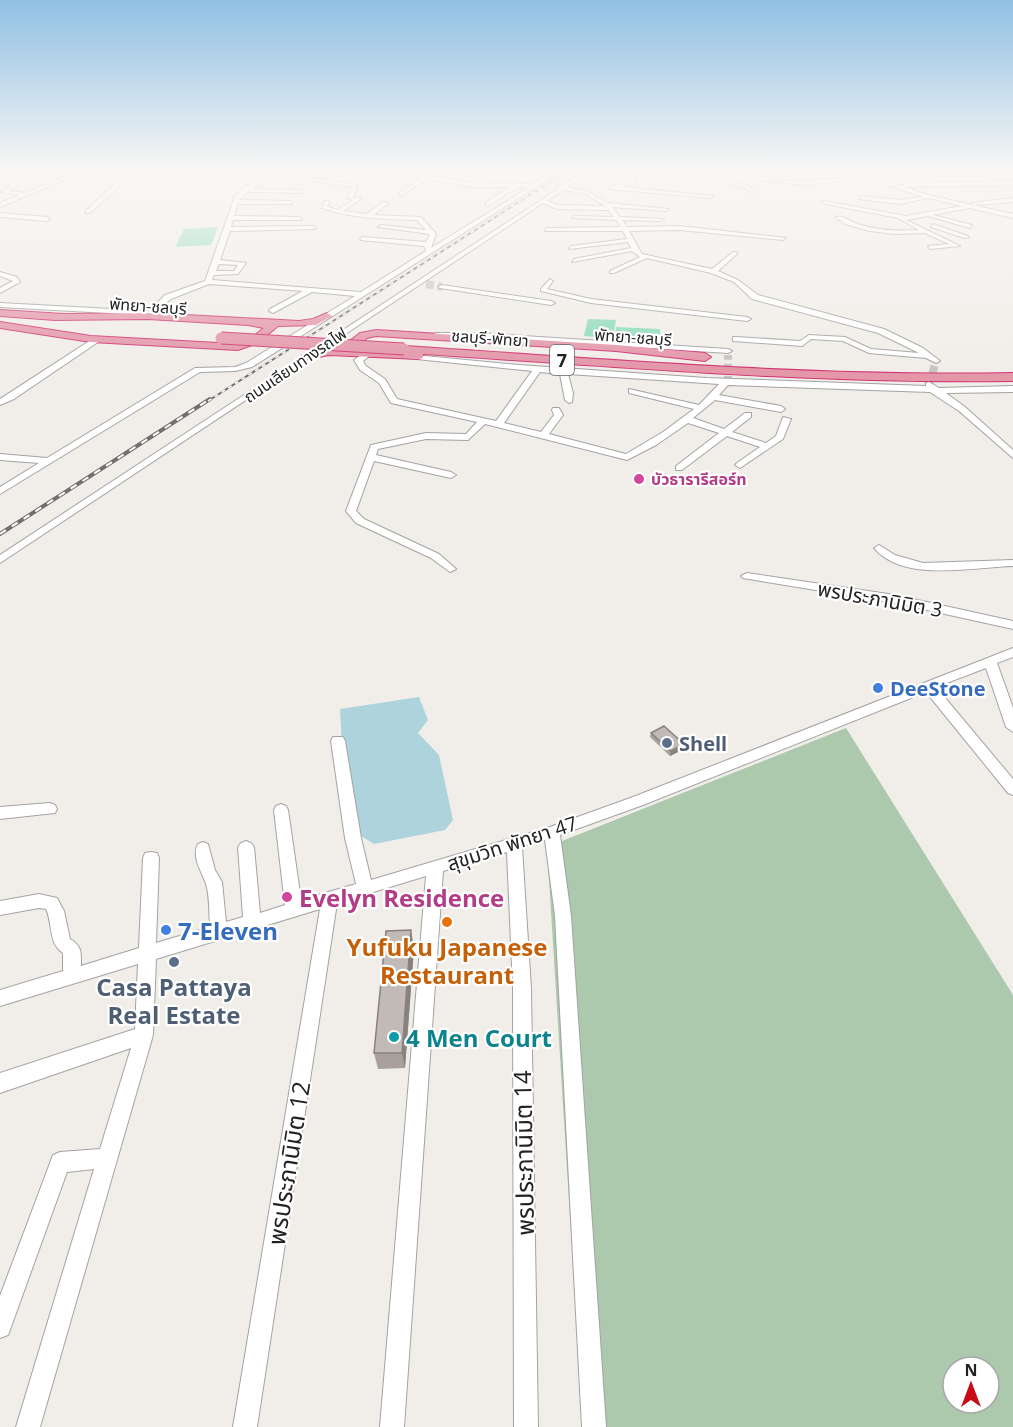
<svg xmlns="http://www.w3.org/2000/svg" width="1013" height="1427" viewBox="0 0 1013 1427" font-family="'Open Sans','Noto Sans Thai',sans-serif">
<style>
.cemetery{fill:#acc9ae;fill-rule:evenodd}
.pitch{fill:#8ddbb9}
.water{fill:#add3dc}
.lines{fill:none;stroke-linecap:round;stroke-linejoin:round}
.minor-tunnel{stroke:#c8c5c1;stroke-width:8;stroke-dasharray:8 4;stroke-linecap:butt}
.minor-casing{stroke:#a3a3a3;stroke-width:2}
.highway-casing{stroke:#d23472;stroke-width:2}
.minor{fill:#fff;fill-rule:evenodd}
.highway{fill:#e397a9;fill-rule:evenodd}
.rail-far1-casing{stroke:#707070;stroke-width:2}
.rail-casing{stroke:#707070;stroke-width:4}
.rail-far1{stroke:#fff;stroke-width:1.5;stroke-dasharray:4;stroke-linecap:butt}
.rail{stroke:#fff;stroke-width:2;stroke-dasharray:7;stroke-linecap:butt}
.highway-bridge-casing{stroke:#d23472;stroke-width:13;stroke-linecap:butt}
.highway-bridge{stroke:#e397a9;stroke-width:11}
.wall{fill:#a7a09d}
.shaded-wall{fill:#88827f}
.building{fill:#c2bab6;stroke:#88827f;stroke-width:1.5}
.hotel-dot{fill:#d1479c;stroke:#fff;stroke-width:2}
.shop-dot{fill:#3f7fe0;stroke:#fff;stroke-width:2}
.service-dot{fill:#5c6f8a;stroke:#fff;stroke-width:2}
.food-dot{fill:#e8710a;stroke:#fff;stroke-width:2}
.culture-dot{fill:#0f9aa8;stroke:#fff;stroke-width:2}
.labels{text-anchor:middle;dominant-baseline:central;stroke-width:4.5;stroke-linejoin:round;paint-order:stroke}
.far-street-label{font-size:16px;fill:#222;stroke:#fff}
.far-hotel-label{font-size:16px;font-weight:bold;fill:#b23c85;stroke:#fff;text-anchor:start}
.shield{fill:#fff;stroke:#646464;stroke-width:1.5}
.shield-label{font-size:18px;font-weight:bold;fill:#222}
.street-label{font-size:20px;fill:#222;stroke:#fff}
.shop-label{font-size:20px;font-weight:bold;fill:#366cbe;stroke:#fff;text-anchor:start}
.service-label{font-size:20px;font-weight:bold;fill:#4e5e75;stroke:#fff;text-anchor:start}
.near-hotel-label{font-size:24px;font-weight:bold;fill:#b23c85;stroke:#fff;text-anchor:start}
.near-shop-label{font-size:24px;font-weight:bold;fill:#366cbe;stroke:#fff;text-anchor:start}
.near-food-label{font-size:24px;font-weight:bold;fill:#c56008;stroke:#fff}
.near-service-label{font-size:24px;font-weight:bold;fill:#4e5e75;stroke:#fff}
.near-culture-label{font-size:24px;font-weight:bold;fill:#0d838f;stroke:#fff;text-anchor:start}
.near-street-label{font-size:24px;fill:#222;stroke:#fff}
</style>
<rect width="100%" height="100%" fill="#f1eee9"/>
<path class="cemetery" d="M846,728L1013,995V1427H583L547,847ZM953,1367H989V1403H953Z"/>
<g class="pitch">
<path d="M218,227L211,245L175,247L184,229Z"/>
<path d="M588,319L616,320L613,338L584,336Z"/>
<path d="M616,327L660,329V340L615,338Z"/>
</g>
<path class="water" d="M419,697L428,720L418,733L439,755L453,820L445,830L374,844L358,834L343,765L340,709Z"/>
<g class="lines">
<g class="minor-tunnel">
<path d="M426,284L442,287"/>
<path d="M725,383L728,378V355"/>
<path d="M929,385L936,361"/>
</g>
<g class="minor-casing">
<g id="minor">
<path d="M80,170H87L0,207V203L19,195L1,192L16,181L21,182L9,191L25,193Z"/>
<path d="M142,170H149L122,184L90,213H86V211L118,181Z"/>
<path d="M178,170H182L184,173L177,183L174,181L178,173Z"/>
<path d="M245,170L285,172L312,170L310,172L313,175L311,178L358,185L353,197L361,199L343,211L367,214L383,202H387V204L374,215L421,217L436,234L431,248L528,188L518,187L487,206L485,203L510,187H473L427,179L401,196L399,193L421,178L383,175L370,170L405,172L473,183L533,184L550,174L527,170H563L252,367L235,371L200,372L0,494V487L39,463L0,460V454L47,458L195,368L235,367L246,363L355,296L312,292L273,313L269,311L270,309L303,291L209,284L171,299L148,318L145,315L0,307V303L149,311L165,295L205,281L235,196L242,189L267,174ZM304,172L307,175L305,180L353,187L347,198L353,200L337,210L327,206L330,202L325,201L322,208C353,219 385,219 417,220L426,230L381,225L378,227L430,234L426,242L362,237L360,240L424,246L426,251L361,292L212,280L214,275L238,274L246,263L220,260L230,231L316,229L314,226L231,227L233,220H302L300,217L234,216L238,204H292L290,201L239,200L248,192L302,193L300,190L252,189L273,174L285,176ZM219,264L238,265L234,271H216Z"/>
<path d="M587,170H593L568,187L589,192L608,203L669,209L666,211L612,207L620,217L664,219L661,221L622,220L627,227L680,226L786,238L783,240L680,230L629,231L642,254L712,269L733,252H737V254L718,271L738,280L758,295L884,329L923,348L940,361L936,363L926,358L869,353L843,341L811,339L802,346L733,341V337H736L800,341L809,335L845,337L871,349L919,353L878,333L752,299L734,282L711,273L647,258L614,273H610V271L640,257L632,251L572,262L574,259L631,248L628,242L569,249L571,246L627,239L623,231H545L547,228L621,227L616,220L572,218L575,216L614,217L608,210L557,209L543,203L0,563V555L558,189L556,186H562ZM564,190L586,194L605,206L558,205L547,201Z"/>
<path d="M630,170H636L634,183L622,187L713,196L710,198L609,189V187L628,182Z"/>
<path d="M689,170L718,174L756,170L772,173L728,175L733,182L749,186L755,191L752,193L745,188L729,184L726,178Z"/>
<path d="M845,170H853L902,186L904,183L1013,181V185L904,187L932,196L1013,214V218L969,208L933,215L972,225L970,228L928,216L906,220L960,246L930,249L928,246L949,244L925,233L894,234L870,231L845,224L835,217C842,214 853,223 861,225C880,231 900,231 919,230L898,218L821,203L824,201L906,216L962,206L928,198L900,204L859,199L861,196L900,200L923,197L868,178L807,185L763,181H807L863,177Z"/>
<path d="M1013,198V202L974,205L971,203Z"/>
<path d="M0,213L47,217L50,219L47,221L0,217Z"/>
<path d="M933,224L968,236L969,237L964,238L931,227Z"/>
<path d="M0,272L17,277L20,282L0,293V288L13,281L0,276Z"/>
<path d="M550,279L553,281L547,289L591,299L747,317L751,319L747,321L591,303L541,291V289Z"/>
<path d="M442,285L551,301L555,303L551,305L440,288L438,287Z"/>
<path d="M436,333H478L728,349L732,351L728,353L478,337H433L432,335Z"/>
<path d="M94,338L101,340L14,399L0,405V399Z"/>
<path d="M365,352L372,354L363,361L366,366L385,379L397,399L496,421L532,371L407,358H404V354L519,365L706,378L926,386V383L929,382L939,388L1013,386V392L946,393L965,407L1013,450V458L959,411L930,392L728,385L719,395L781,406L785,409L781,412L715,400L693,418L724,429L745,413H751V417L732,432L766,443L776,436L783,417L791,419L783,439L740,468L735,465L737,463L760,447L727,436L682,470H676V466L719,433L688,423L656,445L627,460L485,424L468,440L426,439L378,449L376,455L451,472L456,475L451,478L374,461L356,511L364,519L439,554L456,569L450,572L431,558L356,523L346,511L371,445L426,433L466,434L477,422L391,403L379,383L360,370L354,360ZM540,372L560,374L565,400L569,403L572,402L573,393L568,374L719,384L699,405L629,389V393L694,409L663,432L626,454L549,434L563,415L559,408H553L552,410L554,415L541,432L504,423Z"/>
<path d="M879,545L895,555L923,563L1013,560V566C972,567 904,583 874,548Z"/>
<path d="M747,573L895,595L1013,621V629L895,603L743,578L741,576Z"/>
<path d="M1013,648V657L997,663L1013,708V732L1006,727L986,668L936,687L1013,779V795L1008,793L926,692L643,805L560,835L571,916L606,1427H582L555,916L545,840L522,847L531,989L538,1427H514L513,989L507,852L443,871L404,1427H380L426,876L337,903L257,1427H233L320,909L156,959L153,1035L40,1427H16L94,1169L67,1172L11,1327L8,1335L0,1338V1296L53,1155L60,1152L100,1149L131,1048L0,1093V1073L135,1029L138,964L0,1006V990L63,971V953C48,943 53,924 46,909L39,908L0,915V901L39,894L57,898L64,911L70,939C82,946 81,952 81,966L139,948L143,858L145,853L151,852L157,853L159,858L156,943L210,927C209,914 210,897 206,884C202,872 191,857 198,844L203,842L208,844L215,870L222,882L226,922L243,917L238,847L241,843L246,841L251,843L254,847L260,913L285,905L274,810L276,806L281,804L286,806L288,810L301,900L356,884L345,838L331,741L333,737H343L345,741L361,838L371,880L550,827L633,797Z"/>
<path d="M50,803L55,805L57,809L55,813L0,819V807Z"/>
</g>
</g>
<g class="highway-casing">
<g id="highway">
<path d="M0,170H12L0,175Z"/>
<path d="M0,310L64,314L148,313L299,321L313,319L327,313L332,316L316,325L278,326L258,343L238,350L91,342L0,328V322L91,336L237,344L250,339L264,328L248,325L148,319L55,320L0,316Z"/>
<path d="M376,330L616,345L705,353L711,357L705,361L616,351L376,336L367,338L356,347L401,352L398,349L404,346C607,359 809,377 1013,373V381C816,384 620,367 423,354V358L419,359L329,355L308,359L302,356L304,354L329,349H346V344L360,333Z"/>
</g>
</g>
<use href="#minor" class="minor"/>
<use href="#highway" class="highway"/>
<g class="rail-far1-casing">
<path id="rail-far1" d="M208,401L569,170"/>
</g>
<g class="rail-casing">
<path id="rail" d="M0,534L210,399"/>
</g>
<use href="#rail-far1" class="rail-far1"/>
<use href="#rail" class="rail"/>
<g class="highway-bridge-casing">
<path id="highway-bridge" d="M221,338L404,349"/>
</g>
<use href="#highway-bridge" class="highway-bridge"/>
</g>
<g class="wall">
<path d="M651,733L684,744V749L670,756L650,737Z"/>
<path d="M414,948L405,1068L378,1069L374,1053Z"/>
</g>
<g class="shaded-wall">
<path d="M684,744V749L670,756L671,751Z"/>
<path d="M411,930L414,948L405,1068L402,1053Z"/>
</g>
<g class="building">
<path d="M664,726L684,744L671,751L651,733Z"/>
<path d="M411,930L402,1053H374L386,931Z"/>
</g>
<linearGradient id="sky" x2="0" y2="1"><stop stop-color="#90c0e3"/><stop offset="0.46" stop-color="#f9f7f5"/><stop offset="1" stop-color="#f9f7f5" stop-opacity="0"/></linearGradient>
<rect width="1013" height="370" fill="url(#sky)"/>
<g class="hotel-dot">
<circle cx="639" cy="479" r="6"/>
<circle cx="287" cy="897" r="6"/>
</g>
<g class="shop-dot">
<circle cx="878" cy="688" r="6"/>
<circle cx="166" cy="930" r="6"/>
</g>
<g class="service-dot">
<circle cx="667" cy="743" r="6"/>
<circle cx="174" cy="962" r="6"/>
</g>
<circle class="food-dot" cx="447" cy="922" r="6"/>
<circle class="culture-dot" cx="394" cy="1037" r="6"/>
<g class="labels">
<g class="far-street-label">
<text transform="translate(148 306) rotate(4)">พัทยา-ชลบุรี</text>
<text transform="translate(633 337) rotate(4)">พัทยา-ชลบุรี</text>
<text transform="translate(490 338) rotate(4)">ชลบุรี-พัทยา</text>
<text transform="translate(295 365) rotate(-34)">ถนนเลียบทางรถไฟ</text>
</g>
<g class="far-hotel-label">
<text x="651" y="479">บัวธารารีสอร์ท</text>
</g>
<rect class="shield" x="550" y="345" width="24" height="30" rx="4.5"/>
<g class="shield-label">
<text x="562" y="360">7</text>
</g>
<g class="street-label">
<text transform="translate(880 599) rotate(10)">พรประภานิมิต 3</text>
<text transform="translate(512 843) rotate(-18)">สุขุมวิท พัทยา 47</text>
</g>
<g class="shop-label">
<text x="890" y="688">DeeStone</text>
</g>
<g class="service-label">
<text x="679" y="743">Shell</text>
</g>
<g class="near-hotel-label">
<text x="299" y="897">Evelyn Residence</text>
</g>
<g class="near-shop-label">
<text x="178" y="930">7-Eleven</text>
</g>
<g class="near-food-label">
<text x="447" y="946">Yufuku Japanese<tspan x="447" dy="28">Restaurant</tspan></text>
</g>
<g class="near-service-label">
<text x="174" y="986">Casa Pattaya<tspan x="174" dy="28">Real Estate</tspan></text>
</g>
<g class="near-culture-label">
<text x="406" y="1037">4 Men Court</text>
</g>
<g class="near-street-label">
<text transform="translate(523 1153) rotate(-91)">พรประภานิมิต 14</text>
<text transform="translate(288 1163) rotate(-81)">พรประภานิมิต 12</text>
</g>
</g>
<g transform="translate(971 1385)"><circle r="28" fill="#ffffff" stroke="#a7a7a7" stroke-width="1.5"/>
<path d="M0-4.5L10 22L0 15L-10 22Z" fill="#c70c16"/>
<text y="-9" font-size="16" font-weight="bold" text-anchor="middle" fill="#222222">N</text>
</g>
</svg>
